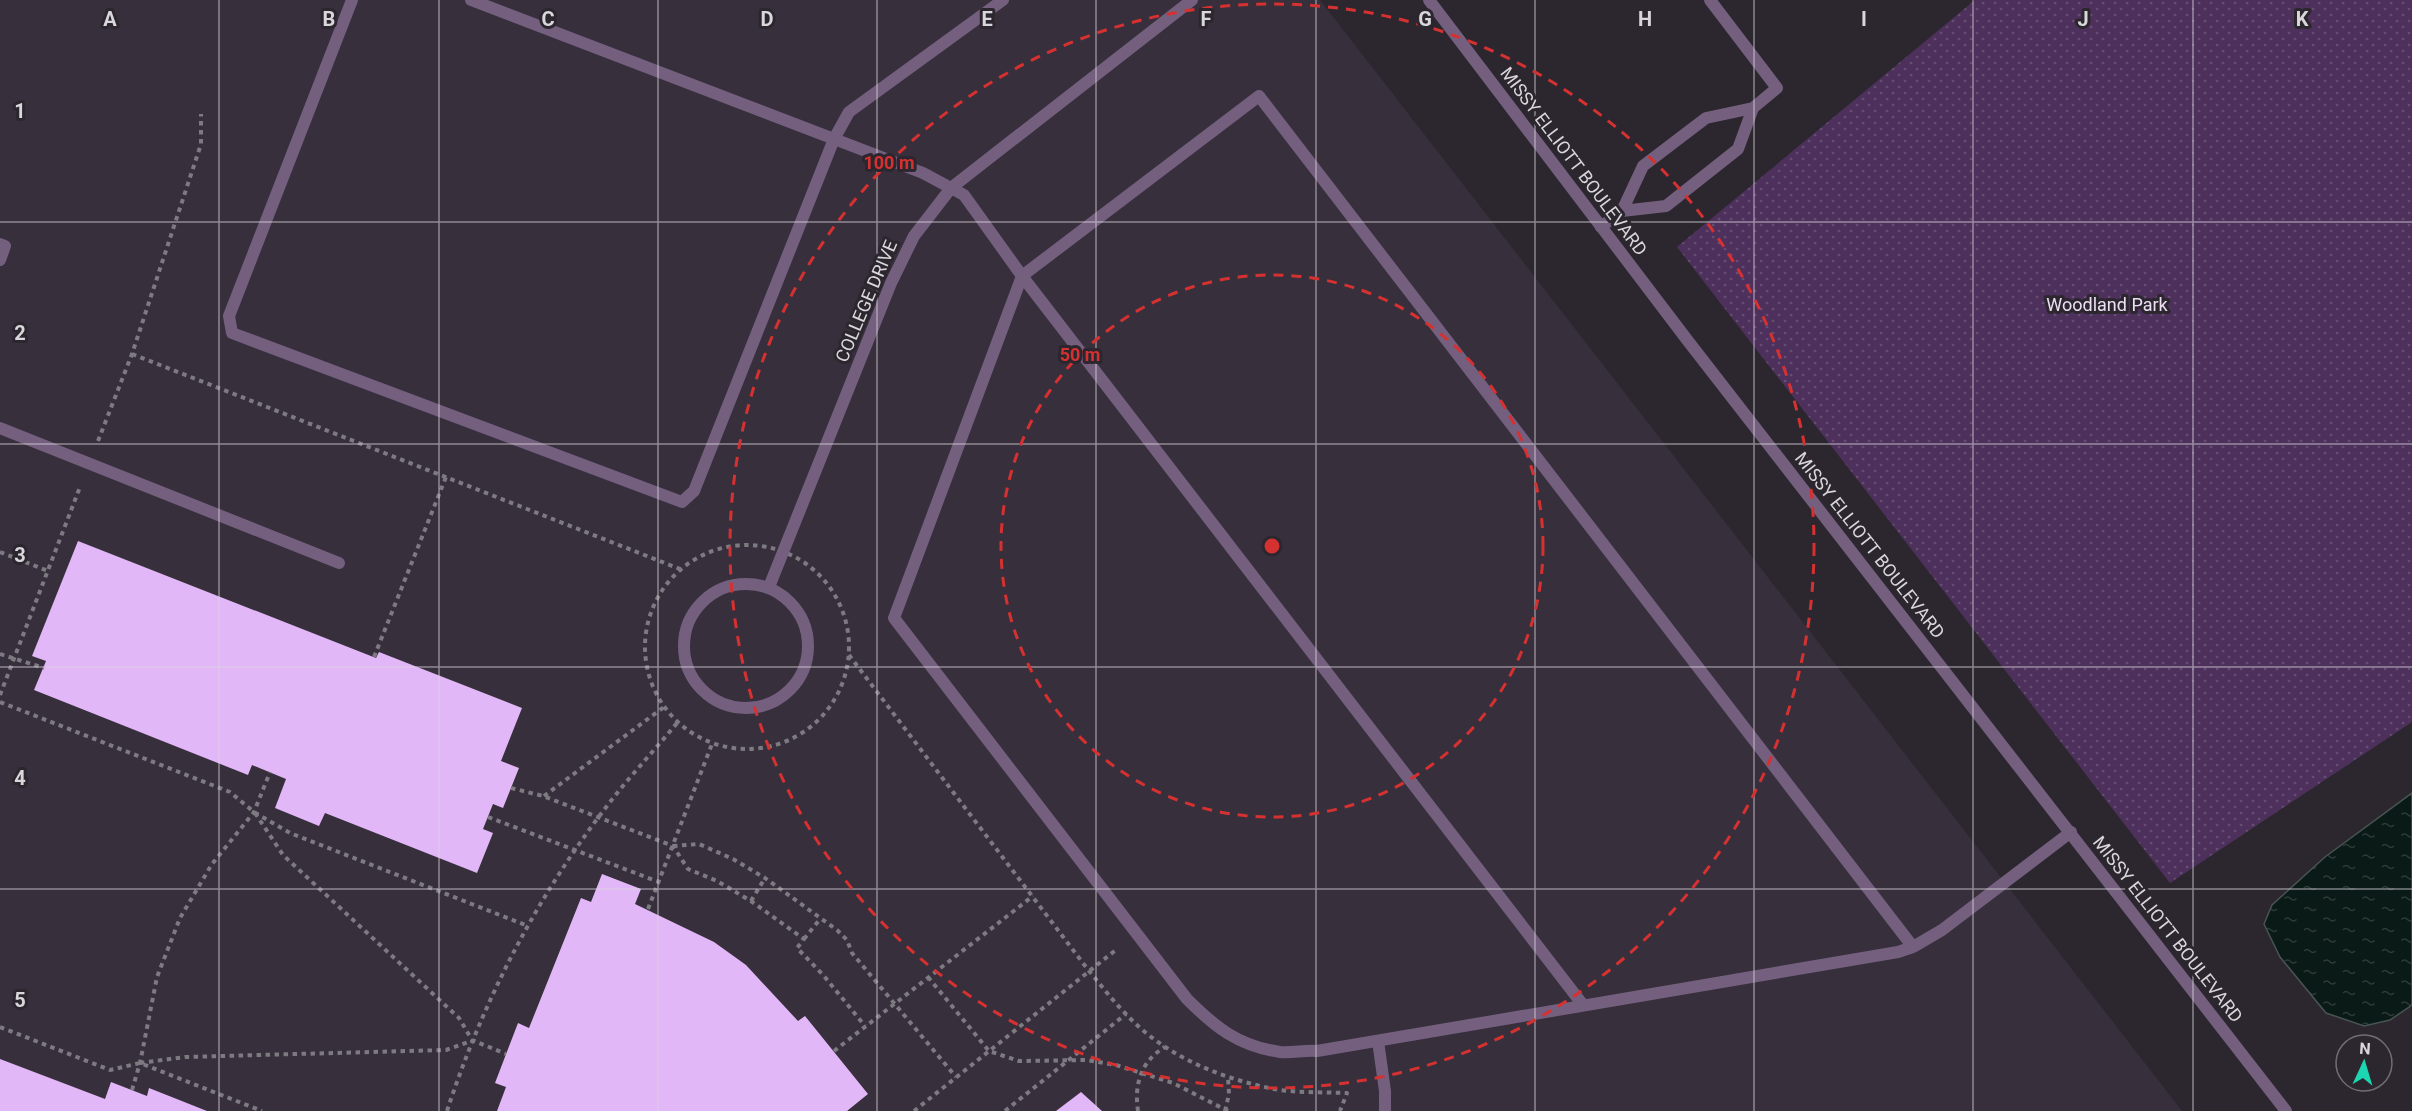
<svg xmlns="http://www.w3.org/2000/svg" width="2412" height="1111" viewBox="0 0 2412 1111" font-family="Roboto,sans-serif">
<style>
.built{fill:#372f3c}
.park{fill:url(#park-dots)}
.water{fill:url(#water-ripples);stroke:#485352;stroke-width:1.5}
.building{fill:#e2b7f8}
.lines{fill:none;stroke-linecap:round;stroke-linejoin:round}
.path{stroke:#7e7a81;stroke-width:4;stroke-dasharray:4.5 4.5;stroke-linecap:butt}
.service{stroke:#745f7f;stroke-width:12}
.minor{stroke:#745f7f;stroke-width:12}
.tertiary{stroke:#745f7f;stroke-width:12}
.grid{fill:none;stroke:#dad7dc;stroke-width:1.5;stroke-opacity:0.55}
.ring{fill:none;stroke:#d63131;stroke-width:3;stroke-dasharray:10 8}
.labels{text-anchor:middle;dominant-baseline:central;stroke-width:6;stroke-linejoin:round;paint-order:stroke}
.street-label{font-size:18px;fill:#dad7dc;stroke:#2c272f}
.park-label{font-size:18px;fill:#ecdef3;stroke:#2c272f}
.grid-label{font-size:20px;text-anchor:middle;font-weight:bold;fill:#dad7dc;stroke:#2c272f;stroke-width:6;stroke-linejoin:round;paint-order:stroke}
.centre{fill:#d63131;stroke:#2c272f;stroke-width:3}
.ring-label{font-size:18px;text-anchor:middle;font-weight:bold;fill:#d63131;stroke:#2c272f;stroke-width:6;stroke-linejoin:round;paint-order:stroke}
</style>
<defs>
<pattern id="park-dots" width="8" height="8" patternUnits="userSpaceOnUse" patternTransform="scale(1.5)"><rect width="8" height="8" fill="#4d305b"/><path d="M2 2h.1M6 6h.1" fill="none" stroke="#664d72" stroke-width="1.8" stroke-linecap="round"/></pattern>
<pattern id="water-ripples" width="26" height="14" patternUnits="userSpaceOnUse" patternTransform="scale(1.5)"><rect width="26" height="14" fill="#0a1b17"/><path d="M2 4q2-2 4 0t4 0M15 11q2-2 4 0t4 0" fill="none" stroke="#2d3b38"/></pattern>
</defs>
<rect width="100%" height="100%" fill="#2c272f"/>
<path class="built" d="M0,0H1320L2182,1111H0Z"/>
<path class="park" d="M1975,0H2412V722L2170,883L1677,247Z"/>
<path class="water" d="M2412,793V1005L2390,1020L2364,1026L2326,1013L2280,957L2264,924L2272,905L2325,857Z"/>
<g class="building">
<path d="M78,541L376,658L379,652L522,708L501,761L519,768L503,808L493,804L483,829L493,833L477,873L325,813L319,826L275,808L286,779L252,765L248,775L34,690L46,661L32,656Z"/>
<path d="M602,874L641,889L635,904L714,942L746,965L798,1021L805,1016L868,1094L847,1111H497L506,1087L495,1083L518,1023L529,1028L581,898L591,902Z"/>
<path d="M0,1059L105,1099L111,1082L147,1096L149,1088L207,1111H0Z"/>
<path d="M1081,1092L1102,1111H1056Z"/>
</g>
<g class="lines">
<g class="path">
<path d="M132,354L680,569"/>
<path d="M98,441L132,354L201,144V114"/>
<circle cx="747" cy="647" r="102"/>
<path d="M0,552L48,571"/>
<path d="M0,654L44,668"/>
<path d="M849,655L1089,971C1101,985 1112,1000 1125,1013C1163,1055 1219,1078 1274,1089C1297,1093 1323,1092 1347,1093L1340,1111"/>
<path d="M374,657L446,477"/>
<path d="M0,695L80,487"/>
<path d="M0,702L230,792L254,812L290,833L528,926"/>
<path d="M511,788L543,796L673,846L688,869L717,881L751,901L804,939L797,948L824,976L865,1026"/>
<path d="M544,796L664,707"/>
<path d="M255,813L283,855L459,1018L472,1040L506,1054"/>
<path d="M488,817L659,882"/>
<path d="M673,846L699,844L733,859L765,878L837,930L847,940L852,953L956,1077"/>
<path d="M751,901L765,878"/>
<path d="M648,909L712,744"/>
<path d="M804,939L820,919"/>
<path d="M928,977L989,1051L1019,1061L1087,1060L1116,1065L1173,1083L1228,1111"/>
<path d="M0,1027L110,1070L140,1063L262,1111"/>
<path d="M834,1051L1033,896"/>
<path d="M140,1063L185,1057L446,1050L471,1041"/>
<path d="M132,1090L140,1063L157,977L180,918L212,864L254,812L270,772"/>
<path d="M447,1111C483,1001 536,898 607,806C629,777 654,751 677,723"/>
<path d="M914,1111L1117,949"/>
<path d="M1005,1111L1126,1014"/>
<path d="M1138,1111C1134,1084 1141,1061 1165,1047"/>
<path d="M1225,1111L1229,1094L1228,1076"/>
</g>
<g class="service">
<path d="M352,0L229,316L232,333L682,502L694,491L834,139L849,112L1003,0"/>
<path d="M471,0L923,173L964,195L1022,276L1583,1005"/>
<path d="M0,244L5,246L0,260"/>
<path d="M0,428L339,563"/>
<path d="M1913,947L1259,96L1022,276L894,618L1187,999C1215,1027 1238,1046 1280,1052C1292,1053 1305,1050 1317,1051L1898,952L1913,947L1942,930L2071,832"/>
<path d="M1378,1041L1385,1091V1111"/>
</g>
<g class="minor">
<path d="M1710,0L1777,88L1753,108L1706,118L1643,166L1622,211L1666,206L1738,149L1753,108"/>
<path d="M1601,227L1622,211"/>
<circle cx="746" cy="646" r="62"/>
<path d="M769,587L891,283L914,236L951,188L1192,0"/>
</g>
<path class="tertiary" d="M1429,0L1688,341L2286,1111"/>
</g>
<path class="grid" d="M219,0V1111M439,0V1111M658,0V1111M877,0V1111M1096,0V1111M1316,0V1111M1535,0V1111M1754,0V1111M1973,0V1111M2193,0V1111M0,222H2412M0,444H2412M0,667H2412M0,889H2412"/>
<g class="ring">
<circle cx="1272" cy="546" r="271"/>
<circle cx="1272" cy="546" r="542"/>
</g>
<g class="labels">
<g class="street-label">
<text transform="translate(1574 161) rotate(53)">MISSY ELLIOTT BOULEVARD</text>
<text transform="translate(866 301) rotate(-67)">COLLEGE DRIVE</text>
<text transform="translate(1870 545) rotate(52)">MISSY ELLIOTT BOULEVARD</text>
<text transform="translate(2168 929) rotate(52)">MISSY ELLIOTT BOULEVARD</text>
</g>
<g class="park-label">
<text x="2107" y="304">Woodland Park</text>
</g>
</g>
<g class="grid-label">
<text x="110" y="26">A</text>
<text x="329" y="26">B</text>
<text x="548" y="26">C</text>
<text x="767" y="26">D</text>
<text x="987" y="26">E</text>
<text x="1206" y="26">F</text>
<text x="1425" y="26">G</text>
<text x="1645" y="26">H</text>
<text x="1864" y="26">I</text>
<text x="2083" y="26">J</text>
<text x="2302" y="26">K</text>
<text x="20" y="118">1</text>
<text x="20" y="340">2</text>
<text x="20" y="562">3</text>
<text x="20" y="785">4</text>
<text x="20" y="1007">5</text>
</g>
<circle cx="1272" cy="546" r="9" class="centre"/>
<g class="ring-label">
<text x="889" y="169">100 m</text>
<text x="1080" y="361">50 m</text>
</g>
<g transform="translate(2364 1063) rotate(4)"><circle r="28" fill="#2c272f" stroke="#726d74" stroke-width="1.5"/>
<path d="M0-4.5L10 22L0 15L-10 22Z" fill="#1cd5b1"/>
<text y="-9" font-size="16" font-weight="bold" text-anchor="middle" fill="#dad7dc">N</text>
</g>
</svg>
